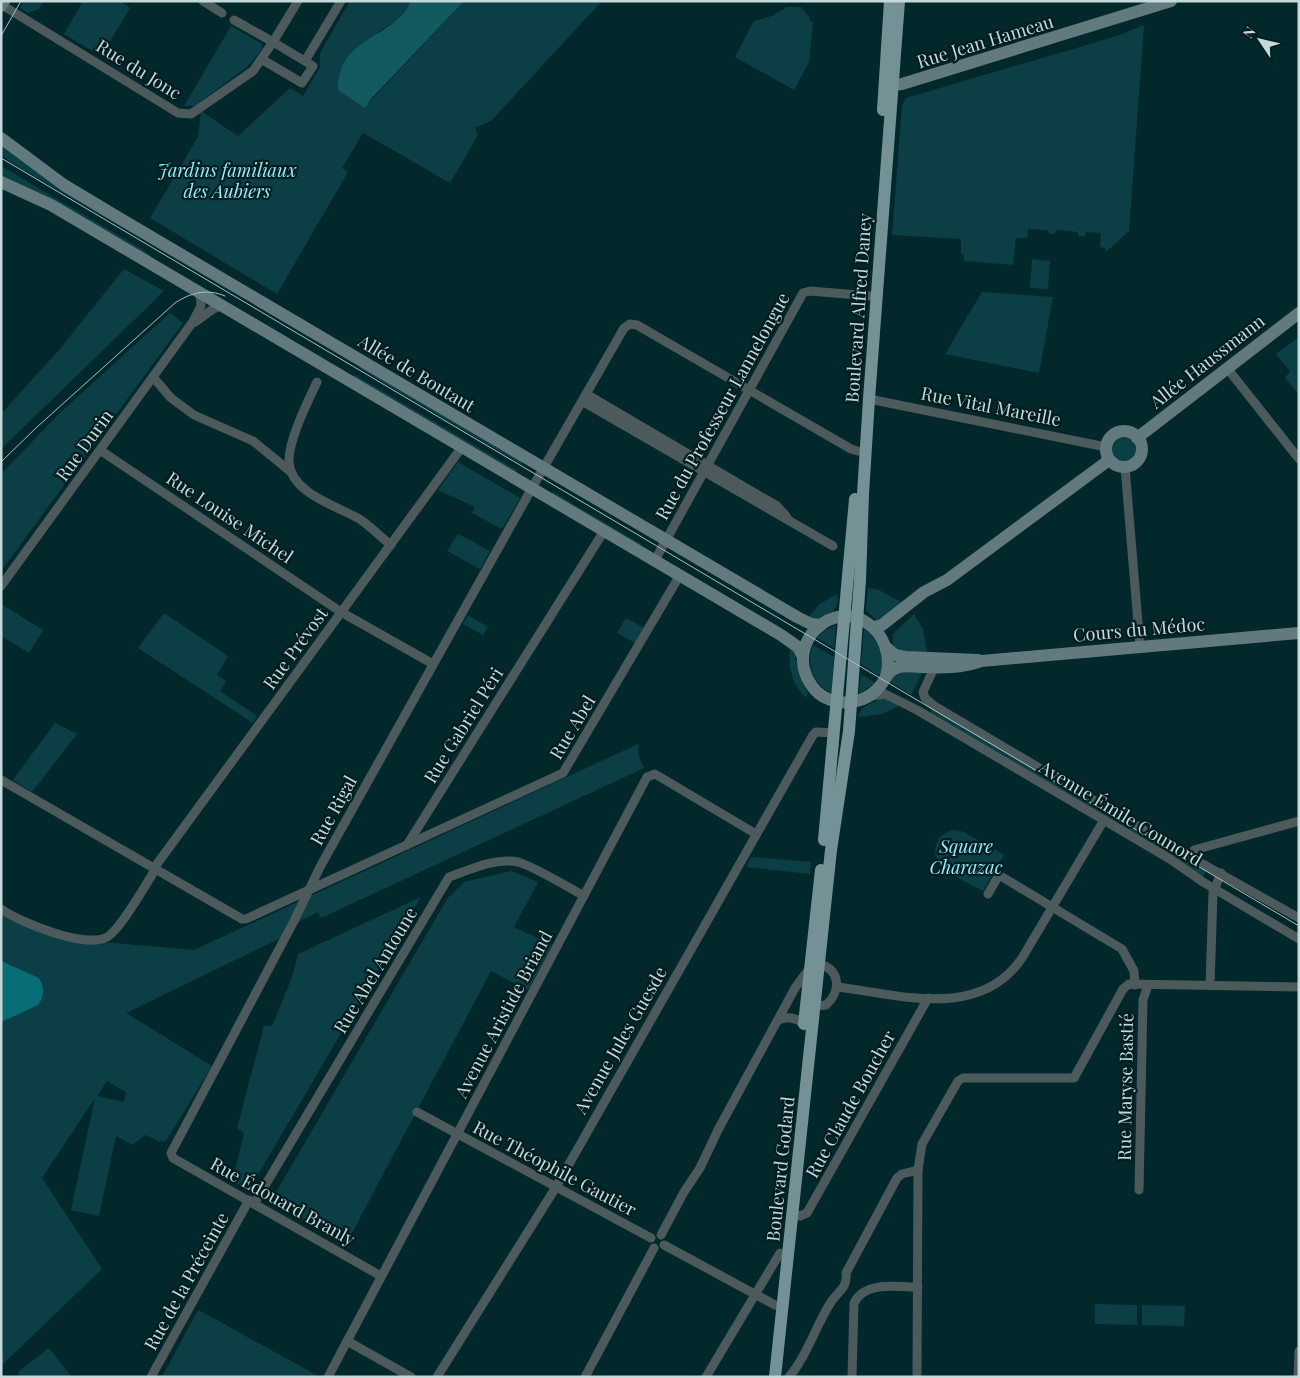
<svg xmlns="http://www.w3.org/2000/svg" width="1300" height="1378" viewBox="0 0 1300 1378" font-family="'Playfair Display',serif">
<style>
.green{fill:#0c3f45;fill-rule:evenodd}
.forest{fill:#135960}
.water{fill:#076e78}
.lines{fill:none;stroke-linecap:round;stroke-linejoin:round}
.street{stroke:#4c5a5c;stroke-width:9}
.secondary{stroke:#627a7d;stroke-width:12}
.primary{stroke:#749296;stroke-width:12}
.tram{stroke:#a9bfc1;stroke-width:1}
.labels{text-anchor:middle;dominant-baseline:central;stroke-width:4.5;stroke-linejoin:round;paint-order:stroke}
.street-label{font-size:18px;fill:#c5d8da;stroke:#031d20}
.park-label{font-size:18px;font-style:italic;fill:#91eefa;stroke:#031d20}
</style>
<rect width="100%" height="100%" fill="#02282c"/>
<g class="green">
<path d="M24,1H44L39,9L28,13L20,8Z"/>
<path d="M83,1H120L130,8L101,56L64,34Z"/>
<path d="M350,1H411L401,17L378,32L365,107L464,1H602L491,121L475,128L478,135L450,183L363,133L342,168L348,172L277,294L150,218L198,137L201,111L238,136L290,88L303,96L320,67V53Z"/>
<path d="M787,7H801L809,17L810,21L813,22L809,62L794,90L735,57L754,21L772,16Z"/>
<path d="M1144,25L1129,231L1106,252L1105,248L1100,247L1101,233L1086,232L1085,236H1078V232L1056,230L1055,234L1049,233L1048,230L1028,229L1027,238H1016L1013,265L964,261V255L961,254V239L892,235L902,105L906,98L1117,36Z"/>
<path d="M231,26L262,44V49L247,67L194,106H184Z"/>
<path d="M1,143L243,295L241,297L12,163L1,155Z"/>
<path d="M1,166L145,251L158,263L1,177Z"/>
<path d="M1032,259L1050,261L1048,289L1030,288Z"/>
<path d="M124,269L164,291L1,449V414L59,350Z"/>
<path d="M982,292L1053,297L1039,373L945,354Z"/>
<path d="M170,313L183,323L1,571V474L61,412Z"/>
<path d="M1299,337V395L1285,378L1290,371L1276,354Z"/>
<path d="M361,365L523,460L521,464L359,368Z"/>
<path d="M355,375L517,470L515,473L353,378Z"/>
<circle cx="1124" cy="450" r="14"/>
<path d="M458,462L520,498L502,529L472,513L475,507L438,490Z"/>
<path d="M553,492L641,544L639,547L551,494Z"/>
<path d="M458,534L490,551L480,569L447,551Z"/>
<path d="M868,588L879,590L903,603L877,621L866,610Z"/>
<path d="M837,594C841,609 829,614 817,620L808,617L820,604Z"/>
<path d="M1,604L43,630L29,653L1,636Z"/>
<path d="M164,613L228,656L217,675L226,681L220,691L257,716L253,723L138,648Z"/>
<path d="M914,614L923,629L927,652H899L893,645V634Z"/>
<path d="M468,615L488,627L483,635L463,624Z"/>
<path d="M626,618L644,628L635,643L617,633Z"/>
<path d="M836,625L834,648L817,638L824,631Z"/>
<path d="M864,628C879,641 886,657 879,676L861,664Z"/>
<path d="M813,645L834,657L831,693C813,683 806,665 813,645Z"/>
<path d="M791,647C800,661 796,677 808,692L806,698C792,685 787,665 791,647Z"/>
<path d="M923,671L911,695L890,682L898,672Z"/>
<path d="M861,674L875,683L859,694Z"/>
<path d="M883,697L897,704V707L882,714L858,717L862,708Z"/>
<path d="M933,708L1208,868L1201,879L929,714Z"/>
<path d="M55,723L77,734L32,792L13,780Z"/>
<path d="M638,744L639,757L644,768L321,918L318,912L298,922L283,937L126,1013L212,1066L166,1141L160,1142L146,1135L132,1145L116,1136L99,1216L71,1210L95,1098L42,1178L102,1269L1,1366V910L66,939L194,950ZM107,1081L126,1092L124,1102L97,1096Z"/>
<path d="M954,830L964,832L1004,855L983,891C967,882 929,868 936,845C939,836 945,832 954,830Z"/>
<path d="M751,857L811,862L810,874L746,867Z"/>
<path d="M511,871L538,882L514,927L552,945L528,990L491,971L345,1246L282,1209L277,1204L275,1194L447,899L464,882Z"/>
<path d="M421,897L249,1190L227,1179L228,1170L235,1171L244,1133L237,1128L264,1026H272L292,977L298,954Z"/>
<path d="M1095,1304L1137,1305V1325L1095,1324Z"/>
<path d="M1142,1305L1185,1306L1184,1326L1142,1325Z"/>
<path d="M198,1310L215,1319L318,1376L162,1377Z"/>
<path d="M49,1348L72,1377H21L18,1372Z"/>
</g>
<path class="forest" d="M411,1H464L371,99L365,108L338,90C338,45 373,42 400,17C405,13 408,6 411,1Z"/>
<path class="water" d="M1,961L39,978C45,988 44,997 38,1005L1,1022Z"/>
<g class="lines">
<g class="street">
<path d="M203,1L222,13"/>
<path d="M2,5L178,113L191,114L253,71L273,42L313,66L302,83L263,60"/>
<path d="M234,20L273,42L298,1"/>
<path d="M305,61L341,1"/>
<path d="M195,322L213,309L223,305"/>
<path d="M1227,368L1299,459"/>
<path d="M153,377L171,398L194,415L253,441L291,472"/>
<path d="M317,382C308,401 288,441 289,462C291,494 338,506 361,520C371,527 381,537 391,545"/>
<path d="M586,394L777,506L787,517"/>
<path d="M869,399L1106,447"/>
<path d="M582,401L833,546"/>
<path d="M100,450L341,612L433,664"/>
<path d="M1125,467L1140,647"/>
<path d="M655,560L803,293L810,291L870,296"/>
<path d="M1,586L192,323L201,306L200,292"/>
<path d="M934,668L923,692L925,698L933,705L1176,849L1299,918"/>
<path d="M870,696L885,694L917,710L1170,859L1203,882L1299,939"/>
<path d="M1,780L242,919H246L563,773L680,575"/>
<path d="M407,845L604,531"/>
<path d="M1190,856L1194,850L1299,821"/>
<path d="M988,894L999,875L1122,949L1134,971L1135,985"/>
<path d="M1,909C19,922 91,952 110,935C124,923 141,892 152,875L157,864L462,447"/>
<path d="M1210,985L1213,893L1221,873"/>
<path d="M838,987C900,995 980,1020 1022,958L1104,820"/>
<path d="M777,1021C786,1015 797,1018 804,1024"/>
<path d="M417,1112L651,1238"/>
<path d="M1139,1190L1143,1000L1148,985"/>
<path d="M254,1204L449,877C469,870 496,857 518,862C533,866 568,887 584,896"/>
<path d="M793,1215L800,1216L807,1213L928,998"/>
<path d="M661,1235L684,1192L700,1168L718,1130L795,988L809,969L819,964C841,969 841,992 826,1005L815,1006"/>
<path d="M664,1245L775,1305"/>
<path d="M381,1276L173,1158L171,1153L294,921L320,867L532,488L624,328L630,324L637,325L851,449L858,451"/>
<path d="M347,1341L411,1377"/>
<path d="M151,1377L249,1200"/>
<path d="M328,1377L647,777L655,774L756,834"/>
<path d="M437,1377L556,1187L813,735L816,732L834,733"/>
<path d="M585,1377L654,1248"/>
<path d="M706,1377L780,1253"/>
<path d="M789,1377C807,1356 816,1325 831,1302C838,1291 848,1288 846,1273L897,1178L902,1174L918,1170"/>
<path d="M852,1377L854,1303C865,1281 896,1287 918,1287"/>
<path d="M917,1377L918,1170L922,1144L958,1081L963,1078H1074L1123,989L1129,984L1299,987"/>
<path d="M1298,1377L1299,1351"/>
</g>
<g class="secondary">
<path d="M1,6L4,1"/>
<path d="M893,85L902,84L1171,1"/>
<path d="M1,138L64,185L119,218L797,617L811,624L821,625"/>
<path d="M1,182L51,205L781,635L798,647L803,657"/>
<circle cx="1124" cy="449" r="18"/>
<path d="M1137,438L1299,313"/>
<path d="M874,627L882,625L924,592L947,580L1109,460"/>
<path d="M888,649L895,655L905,657L978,660"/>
<path d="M886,676C898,632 849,595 815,630C805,640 801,655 804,669C807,681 815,693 826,698C845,707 868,702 881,685C886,678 889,669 899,667C906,665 914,667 921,667C942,668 962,668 981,661L1299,633"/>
</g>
<g class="primary">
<path d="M883,110L890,1"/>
<path d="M824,840L855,499"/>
<path d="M804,1024L821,870"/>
<path d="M775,1377L831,850L849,731L860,580L863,494L869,399L899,1"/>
</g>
<g class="tram">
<path d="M1,36L21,1"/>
<path d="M1,158L1299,926"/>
<path d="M1,462L37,427L175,303C190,293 207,288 225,296"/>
</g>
</g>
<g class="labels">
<g class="street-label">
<text transform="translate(985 41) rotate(-17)">Rue Jean Hameau</text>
<text transform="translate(139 69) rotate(32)">Rue du Jonc</text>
<text transform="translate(858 308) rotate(-86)">Boulevard Alfred Daney</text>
<text transform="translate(1207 361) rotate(-38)">Allée Haussmann</text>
<text transform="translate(417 373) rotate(31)">Allée de Boutaut</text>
<text transform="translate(722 406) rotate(-61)">Rue du Professeur Lannelongue</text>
<text transform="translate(991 406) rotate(11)">Rue Vital Mareille</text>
<text transform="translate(84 445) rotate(-54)">Rue Durin</text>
<text transform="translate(230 517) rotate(34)">Rue Louise Michel</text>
<text transform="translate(1139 629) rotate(-5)">Cours du Médoc</text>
<text transform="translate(295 648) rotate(-54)">Rue Prévost</text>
<text transform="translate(463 725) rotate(-58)">Rue Gabriel Péri</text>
<text transform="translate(572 727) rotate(-59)">Rue Abel</text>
<text transform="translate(333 810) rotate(-61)">Rue Rigal</text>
<text transform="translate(1121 813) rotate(31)">Avenue Émile Counord</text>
<text transform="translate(375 970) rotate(-59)">Rue Abel Antoune</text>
<text transform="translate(503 1014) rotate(-62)">Avenue Aristide Briand</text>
<text transform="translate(620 1040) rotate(-60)">Avenue Jules Guesde</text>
<text transform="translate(1125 1087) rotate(-89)">Rue Maryse Bastié</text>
<text transform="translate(850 1104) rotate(-61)">Rue Claude Boucher</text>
<text transform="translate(555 1168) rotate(28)">Rue Théophile Gautier</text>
<text transform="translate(780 1169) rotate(-84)">Boulevard Godard</text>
<text transform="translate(283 1201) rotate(29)">Rue Édouard Branly</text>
<text transform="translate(186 1281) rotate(-61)">Rue de la Préceinte</text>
</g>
<g class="park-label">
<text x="227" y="170">Jardins familiaux<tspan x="227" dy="21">des Aubiers</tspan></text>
<text x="966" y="846">Square<tspan x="966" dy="21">Charazac</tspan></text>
</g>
</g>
<rect width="1300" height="1378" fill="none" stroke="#c5d8da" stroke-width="5"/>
<g transform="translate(1260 40) rotate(305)" stroke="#031d20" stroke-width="4" paint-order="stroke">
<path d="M0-4L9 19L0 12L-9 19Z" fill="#c5d8da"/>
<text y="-8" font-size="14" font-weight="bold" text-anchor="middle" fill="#c5d8da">N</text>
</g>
</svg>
